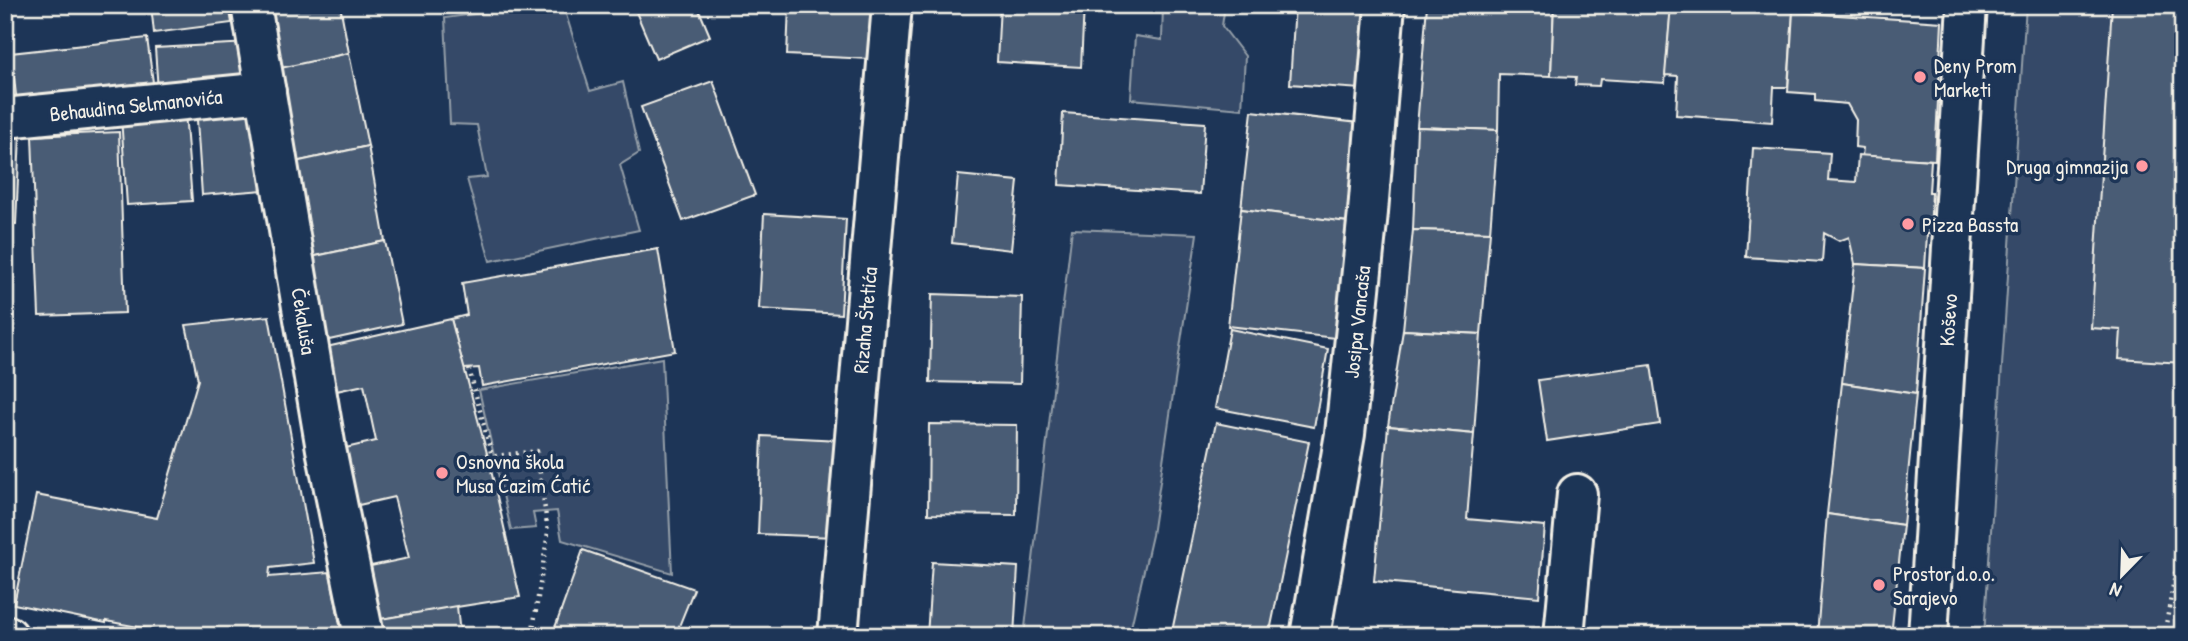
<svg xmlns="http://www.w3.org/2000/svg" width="2188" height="641" viewBox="0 0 2188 641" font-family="'Patrick Hand',sans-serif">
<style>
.green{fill:#354a67;stroke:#949ea8;stroke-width:2}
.building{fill:#485b74;stroke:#f4f1e8;stroke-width:2}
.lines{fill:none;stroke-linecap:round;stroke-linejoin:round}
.minor-casing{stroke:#f4f1e8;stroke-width:44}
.path{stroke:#f4f1e8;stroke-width:4.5;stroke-dasharray:2 5;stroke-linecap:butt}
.minor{stroke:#1d3557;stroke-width:38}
.poi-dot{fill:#ff9aa2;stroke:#1d3557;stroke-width:2.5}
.labels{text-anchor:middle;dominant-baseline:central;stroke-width:7;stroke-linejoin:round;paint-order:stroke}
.poi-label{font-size:21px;fill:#f4f1e8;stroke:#1d3557;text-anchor:start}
.street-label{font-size:21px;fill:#f4f1e8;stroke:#1d3557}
</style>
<rect width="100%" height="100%" fill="#1d3557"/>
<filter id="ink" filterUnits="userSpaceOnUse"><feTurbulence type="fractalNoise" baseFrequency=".0143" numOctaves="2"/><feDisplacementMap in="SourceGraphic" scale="14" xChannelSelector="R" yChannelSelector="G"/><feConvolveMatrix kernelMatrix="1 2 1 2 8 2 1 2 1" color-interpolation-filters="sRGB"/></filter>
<g filter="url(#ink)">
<g class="green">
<path d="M539,5H563L590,91L623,82L639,153L620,165L639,230L490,261L467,179L487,177L477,125L450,124L445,18Z"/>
<path d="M1163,5H1225L1222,26L1245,56L1242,109L1131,99L1135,36L1162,40Z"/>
<path d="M2026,5H2183V636H1984Z"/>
<path d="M1072,229L1197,234L1152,535L1129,636H1024Z"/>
<path d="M662,358L672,573L562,540L557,511L533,513L536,528L511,530L479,390Z"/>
</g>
<g class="building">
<path d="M151,5H229L232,23L154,33Z"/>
<path d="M269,5H340L349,53L280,69Z"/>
<path d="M633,5H697L710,36L656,59Z"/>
<path d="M789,5H872L870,59L787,55Z"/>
<path d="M1000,5H1084L1081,67L997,62Z"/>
<path d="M1295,5H1366L1361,89L1290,84Z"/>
<path d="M1427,5H1554L1551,76L1499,74L1498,130L1417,127Z"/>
<path d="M1554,5H1671L1665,83L1600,79L1599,86L1575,85L1576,77L1551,76Z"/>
<path d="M1671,5L1793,12L1788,87H1774L1772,122L1676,115L1678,76L1665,75Z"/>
<path d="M2112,5H2183V363L2119,359L2121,330L2091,328Z"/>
<path d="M1793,12L1942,22L1935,160L1862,156L1863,148L1855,147L1856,120L1847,104L1815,101V94L1788,92Z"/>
<path d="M147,38L155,97L18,112L11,53Z"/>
<path d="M250,43L253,86L158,91L155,48Z"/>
<path d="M349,53L368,146L286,164L267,71Z"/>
<path d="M713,81L755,195L683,221L641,107Z"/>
<path d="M257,101L264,190L202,195L196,105Z"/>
<path d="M1252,111L1359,123L1348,222L1241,209Z"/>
<path d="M185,112L192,201L127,205L121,117Z"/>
<path d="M1063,113L1205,123L1200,194L1059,185Z"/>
<path d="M1417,127L1498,130L1490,232L1413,230Z"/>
<path d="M119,132L125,313L39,316L32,136Z"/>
<path d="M5,134L20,135L16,224H5Z"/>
<path d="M368,146L385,241L302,259L286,164Z"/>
<path d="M1753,148L1830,153L1828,180L1856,182L1858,155L1931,160L1929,192H1932L1930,234H1927L1925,268L1855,264L1849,237L1839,241L1824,233L1822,262L1746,257Z"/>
<path d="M958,175L1018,181L1011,250L952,243Z"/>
<path d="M1241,209L1348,222L1335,338L1228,326Z"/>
<path d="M764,214L846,219L841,314L759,309Z"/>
<path d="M1413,230L1490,232L1481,334L1403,330Z"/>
<path d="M385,241L402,324L320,342L302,259Z"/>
<path d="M658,249L675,351L482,386L479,368L464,369L451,319L467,315L462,283Z"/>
<path d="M1855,264L1925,268L1916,394L1842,383Z"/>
<path d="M932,294L1022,297L1020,384L930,382Z"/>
<path d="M269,316L314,563L270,568L269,577L330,572L341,630L328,636H186L106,621V623L14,604L36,495L157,518L198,380L186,325Z"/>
<path d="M451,319L488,457L520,597L375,620L366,567L409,558L394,497L350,507L337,450L376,441L364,385L323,394L313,350Z"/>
<path d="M1230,329L1328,349L1314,427L1215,408Z"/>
<path d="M1403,330L1481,334L1474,434L1388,426Z"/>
<path d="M1651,365L1660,424L1547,441L1538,380Z"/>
<path d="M1842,383L1916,394L1903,525L1827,514Z"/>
<path d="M1216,423L1309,442L1269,636H1171Z"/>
<path d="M929,424L1017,425L1016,515L928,514Z"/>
<path d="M1388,426L1474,434L1467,519L1545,526L1539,597L1374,581Z"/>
<path d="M762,436L839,440L835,537L758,534Z"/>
<path d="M1827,514L1903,525L1891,636H1817Z"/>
<path d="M583,550L694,589L675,636H552Z"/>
<path d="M932,562L1018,567L1014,636H927Z"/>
<path d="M457,606L459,625L463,636H378L375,620Z"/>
<path d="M1715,631L1789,635V636H1715Z"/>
</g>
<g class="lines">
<g class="minor-casing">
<g id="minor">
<path d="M251,5L326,449L364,636"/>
<path d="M5,118L266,92"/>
<path d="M5,635L8,636"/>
<path d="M838,636L892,5"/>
<path d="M1310,636L1345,434L1368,212L1385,5"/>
<path d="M1564,636L1577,494"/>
<path d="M1928,636L1967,5"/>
</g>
</g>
<g class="path">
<path d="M469,369L492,456"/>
<path d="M488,457L537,451L548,532L532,636"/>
<path d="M2164,636L2183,529"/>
</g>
<use href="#minor" class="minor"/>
</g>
</g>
<g class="poi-dot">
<circle cx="1920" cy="77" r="7"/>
<circle cx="2142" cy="166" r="7"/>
<circle cx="1908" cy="224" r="7"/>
<circle cx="442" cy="473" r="7"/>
<circle cx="1879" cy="585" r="7"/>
</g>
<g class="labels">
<g class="poi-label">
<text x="1934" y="65">Deny Prom<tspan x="1934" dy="24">Marketi</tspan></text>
<text x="2128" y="166" text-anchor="end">Druga gimnazija</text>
<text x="1922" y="224">Pizza Bassta</text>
<text x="456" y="461">Osnovna škola<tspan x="456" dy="24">Musa Ćazim Ćatić</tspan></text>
<text x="1893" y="573">Prostor d.o.o.<tspan x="1893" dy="24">Sarajevo</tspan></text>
</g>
<g class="street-label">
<text transform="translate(136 105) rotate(-6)">Behaudina Selmanovića</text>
<text transform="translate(865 320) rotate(-85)">Rizaha Štetića</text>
<text transform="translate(1948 320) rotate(-86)">Koševo</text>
<text transform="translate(304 321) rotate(81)">Čekaluša</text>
<text transform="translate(1357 322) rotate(-84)">Josipa Vancaša</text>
</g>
</g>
<rect width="2188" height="641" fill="none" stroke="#1d3557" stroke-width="28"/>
<rect x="14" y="14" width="2160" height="613" fill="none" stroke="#f4f1e8" stroke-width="2.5" filter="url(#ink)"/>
<g transform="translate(2122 575) rotate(203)" stroke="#1d3557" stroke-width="5" paint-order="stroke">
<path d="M0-5L12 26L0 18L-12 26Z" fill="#f4f1e8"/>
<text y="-10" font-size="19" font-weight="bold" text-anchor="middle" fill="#f4f1e8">N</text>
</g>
</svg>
